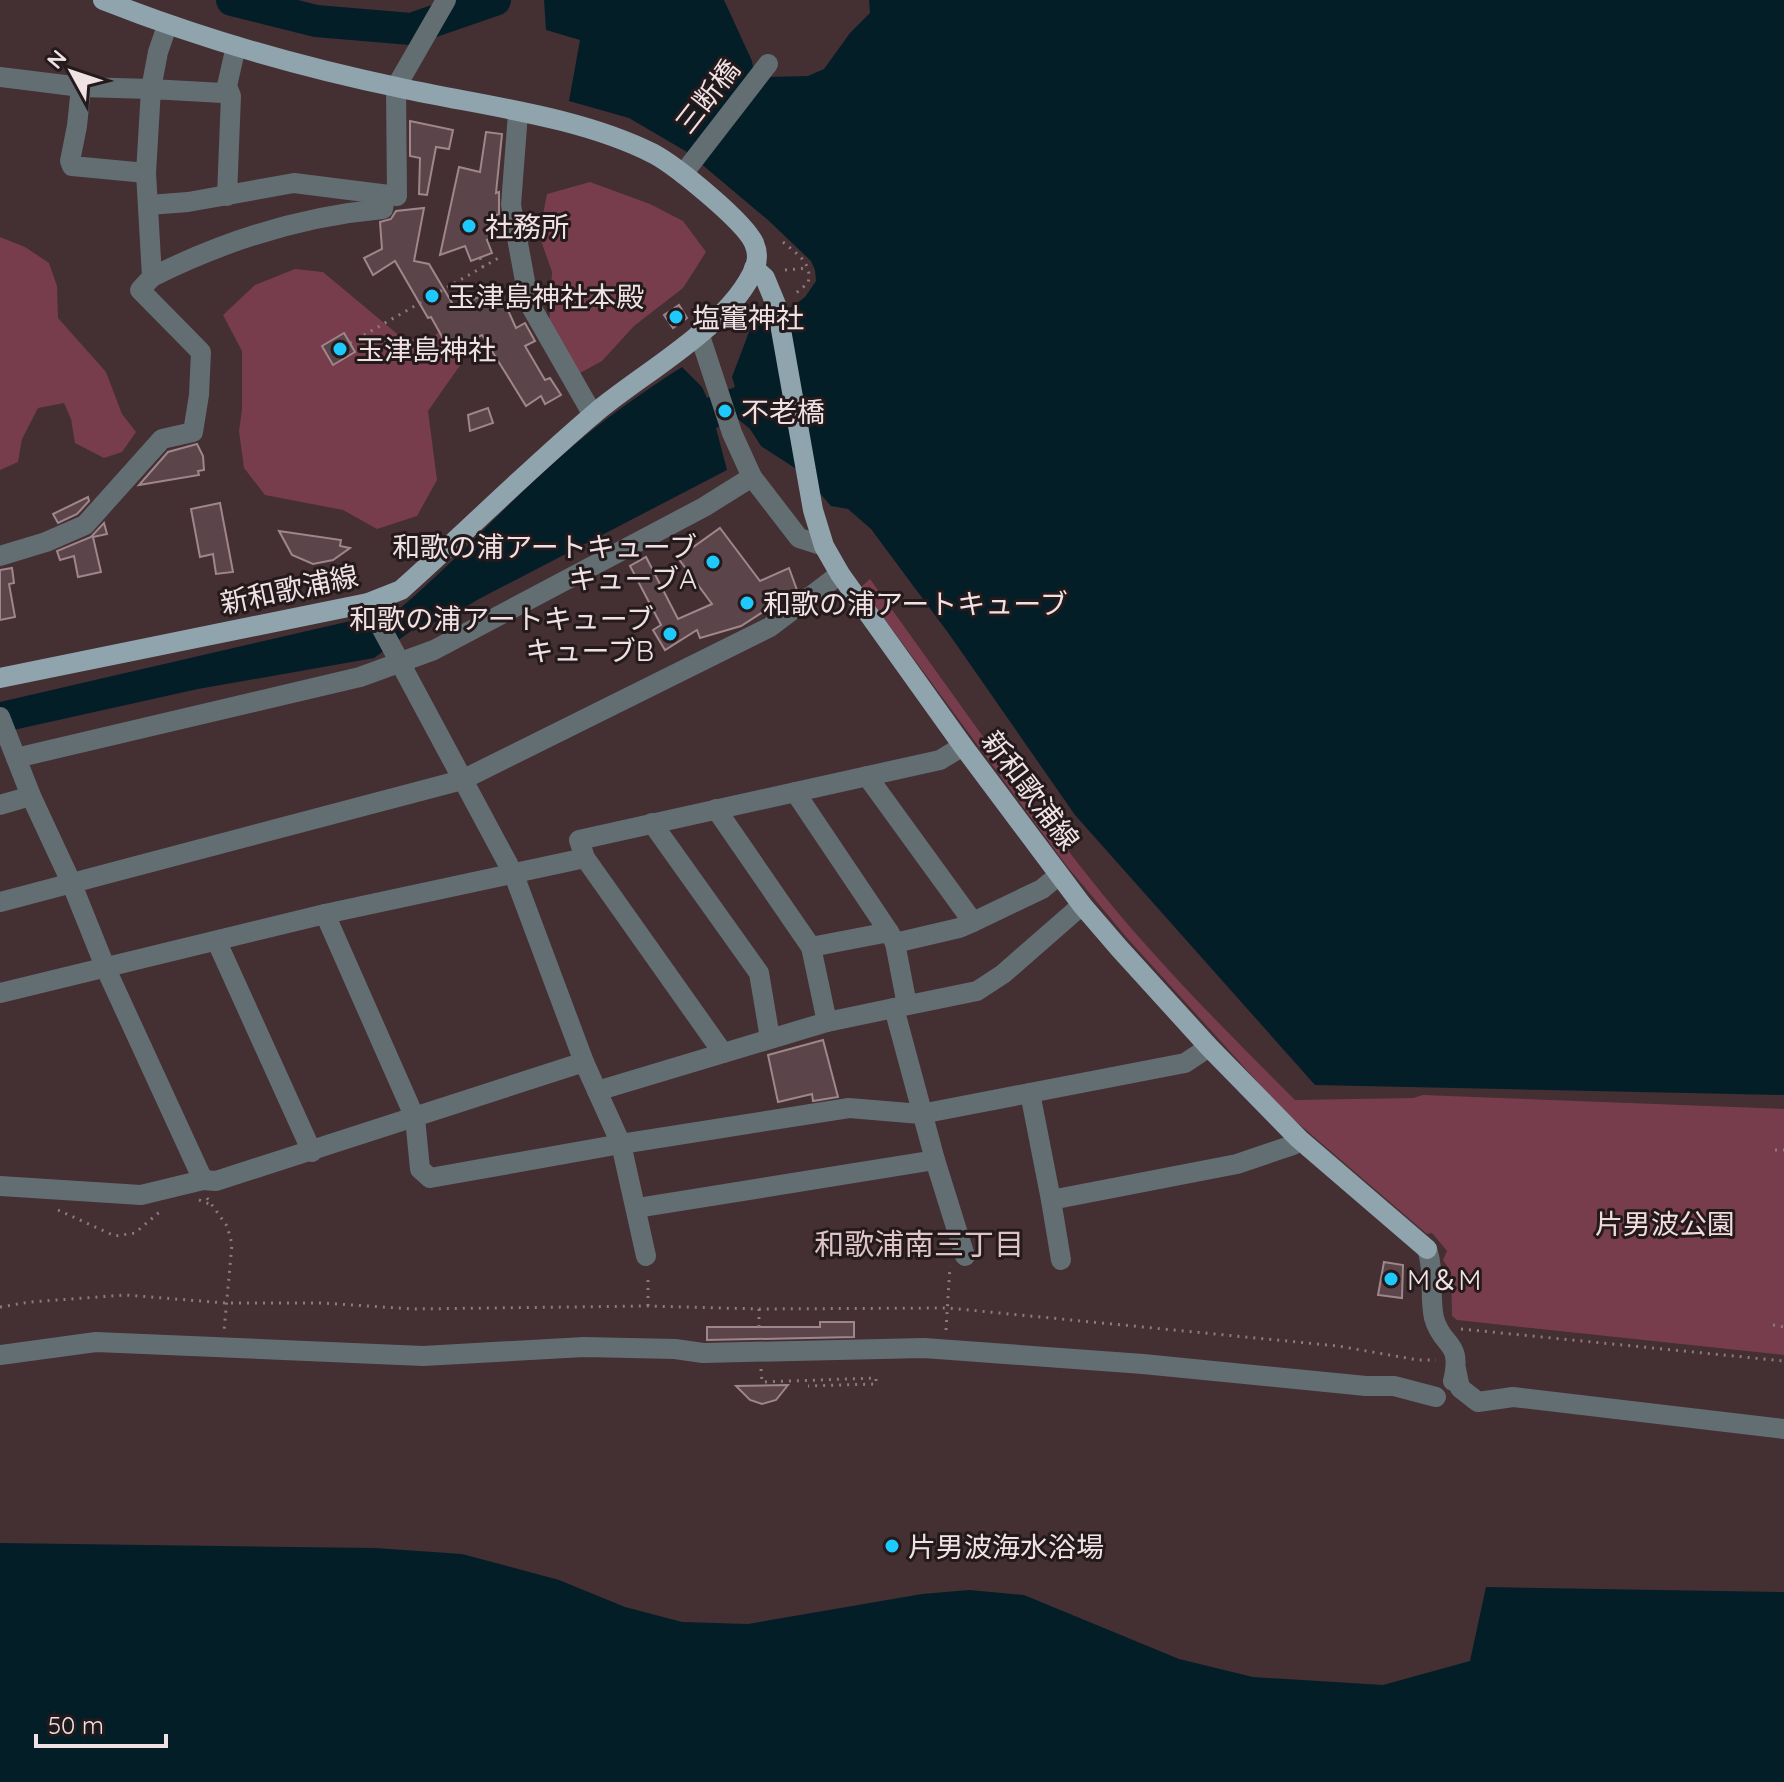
<svg xmlns="http://www.w3.org/2000/svg" width="1784" height="1782" viewBox="0 0 1784 1782" font-family="Quicksand,'Noto Sans JP',sans-serif">
<style>
.green{fill:#783d4c}
.water{fill:#041e28}
.lines{fill:none;stroke-linecap:round;stroke-linejoin:round}
.river{stroke:#041e28;stroke-width:32}
.building{fill:#5b454a;stroke:#9f868b;stroke-width:2}
.path{stroke:#8c7a7e;stroke-width:3;stroke-dasharray:2 6;stroke-linecap:butt}
.minor{stroke:#636e72;stroke-width:20}
.major{stroke:#90a4ad;stroke-width:20}
.poi-dot{fill:#1ec9fd;stroke:#241a1c;stroke-width:3}
.labels{text-anchor:middle;dominant-baseline:central;stroke-width:6;stroke-linejoin:round;paint-order:stroke}
.street-label{font-size:28px;fill:#efe1e4;stroke:#241a1c}
.poi-label{font-size:28px;fill:#efe1e4;stroke:#241a1c;text-anchor:start}
.park-label{font-size:28px;fill:#f1dbdf;stroke:#241a1c}
.neighbourhood-label{font-size:30px;fill:#ddc2c7;stroke:#241a1c}
</style>
<rect width="100%" height="100%" fill="#442f33"/>
<g class="green">
<path d="M590,182L650,204L683,221L706,252L683,288L634,326L602,361L578,374L549,327L552,272L539,235L547,194Z"/>
<path d="M0,237L25,247L49,263L57,286L58,318L106,372L122,414L136,432L122,452L104,458L75,443L71,419L64,403L38,408L22,439L18,462L0,470Z"/>
<path d="M295,269L323,272L402,338L428,341L450,323L471,328L461,364L428,411L437,480L417,516L377,529L343,510L265,495L244,468L239,431L242,410V351L223,315L255,285Z"/>
<path d="M870,579C947,685 1021,794 1104,896C1163,968 1229,1034 1295,1100L1413,1098L1423,1095L1784,1109V1355L1457,1320L1452,1316L1451,1272L1443,1260L1447,1251L1432,1233L1427,1234L1285,1112L1127,938L1066,865L861,587Z"/>
</g>
<g class="water">
<path d="M544,0H724L752,61L754,72L766,77L808,76L824,69L850,33L870,13L869,0H1784V1095L1315,1085L1075,815L949,634L871,529L848,509L831,506L801,472L761,446L750,429L738,419L716,428L727,470L477,600L451,616L411,631L374,658L198,689L0,733V702L398,610C459,559 511,498 573,446C607,417 644,391 682,367L702,387L707,398L735,387L732,377L755,316L792,307L805,297L816,281L815,270L811,261L768,220L687,152L629,118L569,101L580,40L546,30Z"/>
<path d="M0,1543L375,1548L462,1554L559,1580L625,1607L682,1622L748,1624L922,1594L969,1590L1024,1595L1179,1659L1253,1677L1383,1685L1470,1661L1486,1587L1784,1592V1782H0Z"/>
</g>
<g class="lines">
<path class="river" d="M232,0L316,21L411,29L495,0"/>
</g>
<g class="building">
<path d="M410,121L453,130L449,149L436,147L427,195L419,194L420,158L410,156Z"/>
<path d="M486,132L502,134L496,193L499,192V214L492,217L497,237L487,240L492,253L471,261L465,246L440,255L459,167L480,172Z"/>
<path d="M424,208L414,261L429,264L455,308L498,288L516,328L525,323L535,341L525,346L545,380L550,378L561,395L545,404L541,396L526,406L482,335L450,351L431,317L428,318L395,261L373,275L364,258L382,249L380,222L391,219L396,211Z"/>
<path d="M679,305L687,318L673,328L664,315Z"/>
<path d="M344,333L355,352L333,365L322,346Z"/>
<path d="M488,408L493,423L470,431L468,415Z"/>
<path d="M197,444L203,456L204,470L198,471L199,475L139,485L168,452Z"/>
<path d="M88,497L89,501L77,514L58,523L53,514Z"/>
<path d="M220,503L233,572L216,574L213,554L200,557L191,509Z"/>
<path d="M104,523L107,534L93,537L101,572L78,577L74,556L60,560L57,551L91,537Z"/>
<path d="M720,528L760,581L789,568L797,590L741,626L700,638L697,630L665,650L653,630L661,625L630,566L646,557L678,619L712,604L678,558Z"/>
<path d="M279,531L341,540L340,546L350,548L333,560L313,564L292,555Z"/>
<path d="M12,568L14,583L9,584L15,617L0,620V570Z"/>
<path d="M823,1040L838,1097L813,1101L812,1094L778,1102L768,1055Z"/>
<path d="M1384,1262L1403,1265L1402,1298L1378,1295Z"/>
<path d="M820,1322H854V1337L707,1340V1327H820Z"/>
<path d="M788,1385L776,1400L762,1404L750,1400L736,1386Z"/>
</g>
<g class="lines">
<g class="path">
<path d="M783,242C797,254 813,263 808,283L795,294"/>
<path d="M480,258L483,267"/>
<path d="M785,270L808,268"/>
<path d="M350,343L502,256"/>
<path d="M1775,1150H1784"/>
<path d="M207,1198L227,1226L232,1244L224,1331"/>
<path d="M199,1200L212,1205"/>
<path d="M58,1210L115,1236L135,1233L163,1209"/>
<path d="M648,1306V1274"/>
<path d="M0,1307L30,1302L125,1295L226,1303H322L413,1309L648,1306L759,1309L948,1308L1338,1346L1418,1360H1436"/>
<path d="M759,1309V1327"/>
<path d="M1773,1325L1784,1327"/>
<path d="M1461,1329L1784,1361"/>
<path d="M946,1330L950,1266"/>
<path d="M761,1369L762,1382L876,1378V1384L808,1386"/>
</g>
<g class="minor">
<path d="M0,77L81,87L151,89L158,52L167,26"/>
<path d="M81,87L77,126L70,161L72,166L146,173"/>
<path d="M518,113L511,205L529,303L593,415"/>
<path d="M683,174L768,64"/>
<path d="M227,196L231,96L227,86L236,46"/>
<path d="M149,205L188,202L294,183L397,196L396,87L446,0"/>
<path d="M152,277C224,241 303,216 383,209L385,196"/>
<path d="M752,477L799,538L824,546"/>
<path d="M0,556L46,542L85,525L162,439L193,432L199,395L201,352L140,290L152,277L146,173L151,89L223,93L227,86"/>
<path d="M368,603L514,875L584,1062L621,1144L849,1108L921,1114L1185,1063L1209,1047"/>
<path d="M0,717L31,796L71,882L106,969L203,1180"/>
<path d="M16,758L360,677L434,650L704,507L752,477L732,433L699,333"/>
<path d="M867,776L973,922L1042,889L1059,875"/>
<path d="M795,792L889,932"/>
<path d="M0,805L31,796"/>
<path d="M716,809L811,947L889,932L895,943L959,928L973,922"/>
<path d="M652,823L759,973L770,1038"/>
<path d="M585,858L723,1053"/>
<path d="M0,902L462,780L770,627L840,574"/>
<path d="M325,914L415,1118L420,1169L430,1178L621,1144L646,1256"/>
<path d="M217,942L312,1152"/>
<path d="M895,943L907,1005"/>
<path d="M0,993L325,914L585,858L579,840L940,760L963,746"/>
<path d="M894,1008L977,991L1003,974L1082,905"/>
<path d="M597,1091L827,1022L811,947"/>
<path d="M1030,1093L1051,1200L1237,1164L1293,1145L1299,1139"/>
<path d="M935,1160L965,1256"/>
<path d="M0,1186L141,1195L203,1180L216,1181L584,1062"/>
<path d="M1051,1200L1061,1260"/>
<path d="M637,1208L935,1160L894,1008L827,1022"/>
<path d="M1427,1249C1435,1272 1429,1295 1434,1318C1442,1348 1463,1340 1453,1381"/>
<path d="M0,1355L96,1342L423,1356L584,1347L675,1349L703,1353L924,1348L1143,1364L1366,1386H1394L1436,1397"/>
<path d="M1456,1369L1460,1388L1478,1402L1513,1397L1784,1429"/>
</g>
<g class="major">
<path d="M754,268L765,278L777,307L813,510L824,546L840,574L963,746L1082,905L1119,948L1209,1047L1299,1139L1427,1249"/>
<path d="M0,678L368,603L401,590C466,532 528,470 595,413C642,373 732,325 755,267C758,259 757,250 754,243C744,221 676,166 654,154C579,116 483,106 401,88C300,67 199,38 103,0"/>
</g>
</g>
<g class="poi-dot">
<circle cx="469" cy="226" r="8"/>
<circle cx="432" cy="296" r="8"/>
<circle cx="676" cy="317" r="8"/>
<circle cx="340" cy="349" r="8"/>
<circle cx="725" cy="411" r="8"/>
<circle cx="713" cy="562" r="8"/>
<circle cx="747" cy="603" r="8"/>
<circle cx="670" cy="634" r="8"/>
<circle cx="1391" cy="1279" r="8"/>
<circle cx="892" cy="1546" r="8"/>
</g>
<g class="labels">
<g class="street-label">
<text transform="translate(707 96) rotate(-52)">三断橋</text>
<text transform="translate(289 589) rotate(-12)">新和歌浦線</text>
<text transform="translate(1031 790) rotate(53)">新和歌浦線</text>
</g>
<g class="poi-label">
<text x="485" y="226">社務所</text>
<text x="448" y="296">玉津島神社本殿</text>
<text x="692" y="317">塩竃神社</text>
<text x="356" y="349">玉津島神社</text>
<text x="741" y="411">不老橋</text>
<text x="697" y="546" text-anchor="end">和歌の浦アートキューブ<tspan x="697" dy="32">キューブA</tspan></text>
<text x="763" y="603">和歌の浦アートキューブ</text>
<text x="654" y="618" text-anchor="end">和歌の浦アートキューブ<tspan x="654" dy="32">キューブB</tspan></text>
<text x="1407" y="1279">M＆M</text>
<text x="908" y="1546">片男波海水浴場</text>
</g>
<g class="park-label">
<text x="1665" y="1223">片男波公園</text>
</g>
<g class="neighbourhood-label">
<text x="919" y="1244">和歌浦南三丁目</text>
</g>
</g>
<g transform="translate(72 72) rotate(310)" stroke="#241a1c" stroke-width="6" paint-order="stroke">
<path d="M0-6L14 30L0 20L-14 30Z" fill="#efe1e4"/>
<text y="-12" font-size="22" font-weight="bold" text-anchor="middle" fill="#efe1e4">N</text>
</g>
<path d="M36 1734v12h130v-12" fill="none" stroke="#efe1e4" stroke-width="4"/>
<text x="48" y="1734" font-size="24" fill="#efe1e4" stroke="#241a1c" stroke-width="6" paint-order="stroke">50 m</text>
</svg>
